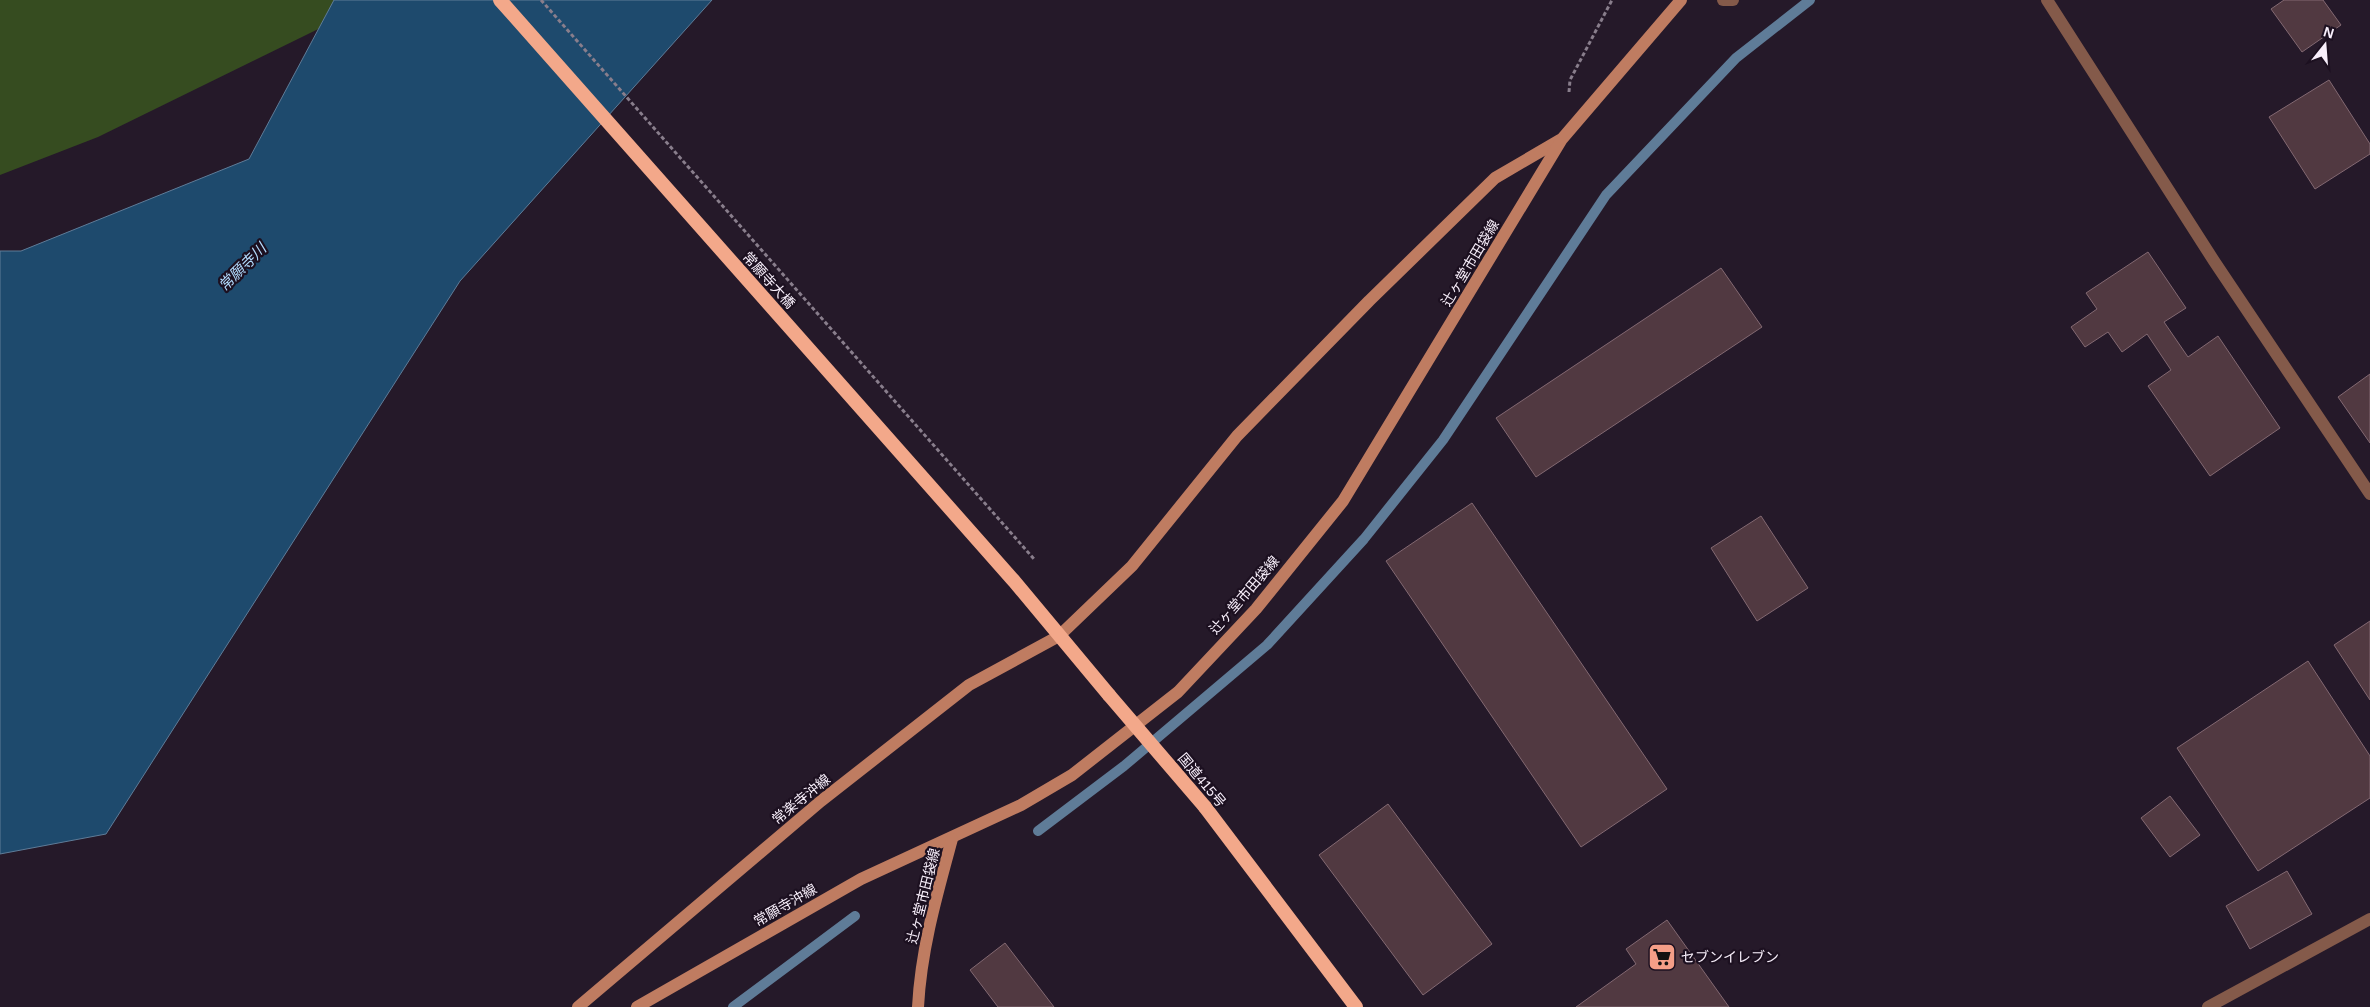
<svg xmlns="http://www.w3.org/2000/svg" width="2370" height="1007" viewBox="0 0 2370 1007" font-family="Helvetica,'Noto Sans JP',sans-serif">
<style>
.green{fill:#364c20}
.water{fill:#1e4a6d;stroke:#5f7c98}
.lines{fill:none;stroke-linecap:round;stroke-linejoin:round}
.stream{stroke:#5f7c98;stroke-width:10}
.building{fill:#513941;stroke:#836972}
.path{stroke:#897e8c;stroke-width:3;stroke-dasharray:4 2.5;stroke-linecap:butt}
.minor{stroke:#845a4a;stroke-width:12}
.tertiary{stroke:#845a4a;stroke-width:12}
.secondary{stroke:#bf7c61;stroke-width:12}
.trunk{stroke:#f3a88a;stroke-width:14}
.trunk-bridge{stroke:#f3a88a;stroke-width:14}
.labels{text-anchor:middle;dominant-baseline:central;stroke-width:4.5;stroke-linejoin:round;paint-order:stroke}
.street-label{font-size:14px;fill:#f8effb;stroke:#1c1020}
.poi-label{font-size:14px;fill:#f8effb;stroke:#1c1020;text-anchor:start}
.water-label{font-size:15px;font-style:italic;fill:#b2dafc;stroke:#1c1020}
</style>
<rect width="100%" height="100%" fill="#251929"/>
<path class="green" d="M0,0H359L353,12L98,137L0,175Z"/>
<path class="water" d="M334,0H712L460,281L106,834L0,854V251H21L249,159Z"/>
<g class="lines">
<g class="stream">
<path d="M1038,831L1124,766L1267,645L1364,539L1443,440L1606,195L1736,58L1810,0"/>
<path d="M733,1007L855,916"/>
</g>
</g>
<g class="building">
<path d="M2284,0H2323L2341,25L2302,52L2271,9Z"/>
<path d="M2329,80L2370,144V154L2315,189L2269,117Z"/>
<path d="M2148,252L2186,308L2164,322L2188,357L2218,336L2280,428L2210,476L2148,386L2171,370L2147,334L2122,352L2108,332L2085,347L2071,327L2097,309L2086,293Z"/>
<path d="M1721,268L1762,327L1536,477L1496,418Z"/>
<path d="M2370,374V443L2338,397Z"/>
<path d="M1472,503L1667,789L1581,847L1386,561Z"/>
<path d="M1761,516L1808,588L1757,621L1711,548Z"/>
<path d="M2370,621V700L2334,645Z"/>
<path d="M2308,661L2370,756V798L2258,871L2177,748Z"/>
<path d="M2170,796L2200,835L2170,857L2141,818Z"/>
<path d="M1388,804L1492,944L1423,995L1319,855Z"/>
<path d="M2287,871L2312,914L2250,949L2226,906Z"/>
<path d="M1667,920L1729,1007H1576L1636,964L1626,949Z"/>
<path d="M1005,943L1054,1007H998L970,970Z"/>
</g>
<g class="lines">
<g class="path">
<path d="M541,0L1034,559"/>
<path d="M1569,92L1570,80L1612,0"/>
</g>
<g class="minor">
<path d="M1723,0H1733"/>
<path d="M2047,0L2214,261L2370,494"/>
</g>
<path class="tertiary" d="M2208,1007L2370,919"/>
<g class="secondary">
<path d="M578,1007L821,801L969,685L1059,636L1132,566L1237,436L1369,301L1495,178L1560,140"/>
<path d="M637,1007L861,879L1021,805L1072,775L1178,692L1256,609L1343,501L1562,139L1681,0"/>
<path d="M918,1007C921,949 937,894 952,839"/>
</g>
<g class="trunk">
<path d="M500,0L1014,581L1109,695"/>
<path d="M1205,807L1356,1007"/>
</g>
<path class="trunk-bridge" d="M1109,695L1205,807"/>
</g>
<defs>
<g id="supermarket-square" transform="scale(1.4375)"><rect x="-9" y="-9" width="18" height="18" rx="4" fill="#f49e87" stroke="#1c1020"/><path d="M-6-5.5h2.5l.6 2H6L4.5 2H-2.5L-4.4-4H-6ZM-1.5 3.2a1.3 1.3 0 1 0 .1 0ZM3 3.2a1.3 1.3 0 1 0 .1 0Z" fill="#111"/></g>
</defs>
<g fill-rule="evenodd">
<use href="#supermarket-square" x="1662" y="957"/>
</g>
<g class="labels">
<g class="street-label">
<text transform="translate(1470 263) rotate(-59)">辻ヶ堂市田袋線</text>
<text transform="translate(769 280) rotate(48)">常願寺大橋</text>
<text transform="translate(1244 595) rotate(-49)">辻ヶ堂市田袋線</text>
<text transform="translate(1202 780) rotate(50)">国道415号</text>
<text transform="translate(801 799) rotate(-39)">常楽寺沖線</text>
<text transform="translate(923 896) rotate(-76)">辻ヶ堂市田袋線</text>
<text transform="translate(785 905) rotate(-30)">常願寺沖線</text>
</g>
<g class="poi-label">
<text x="1681" y="957">セブンイレブン</text>
</g>
<g class="water-label">
<text transform="translate(242 267) rotate(-45)">常願寺川</text>
</g>
</g>
<g transform="translate(2325 45) rotate(17)" stroke="#1c1020" stroke-width="4" paint-order="stroke">
<path d="M0-4L9 19L0 12L-9 19Z" fill="#f8effb"/>
<text y="-8" font-size="14" font-weight="bold" text-anchor="middle" fill="#f8effb">N</text>
</g>
</svg>
